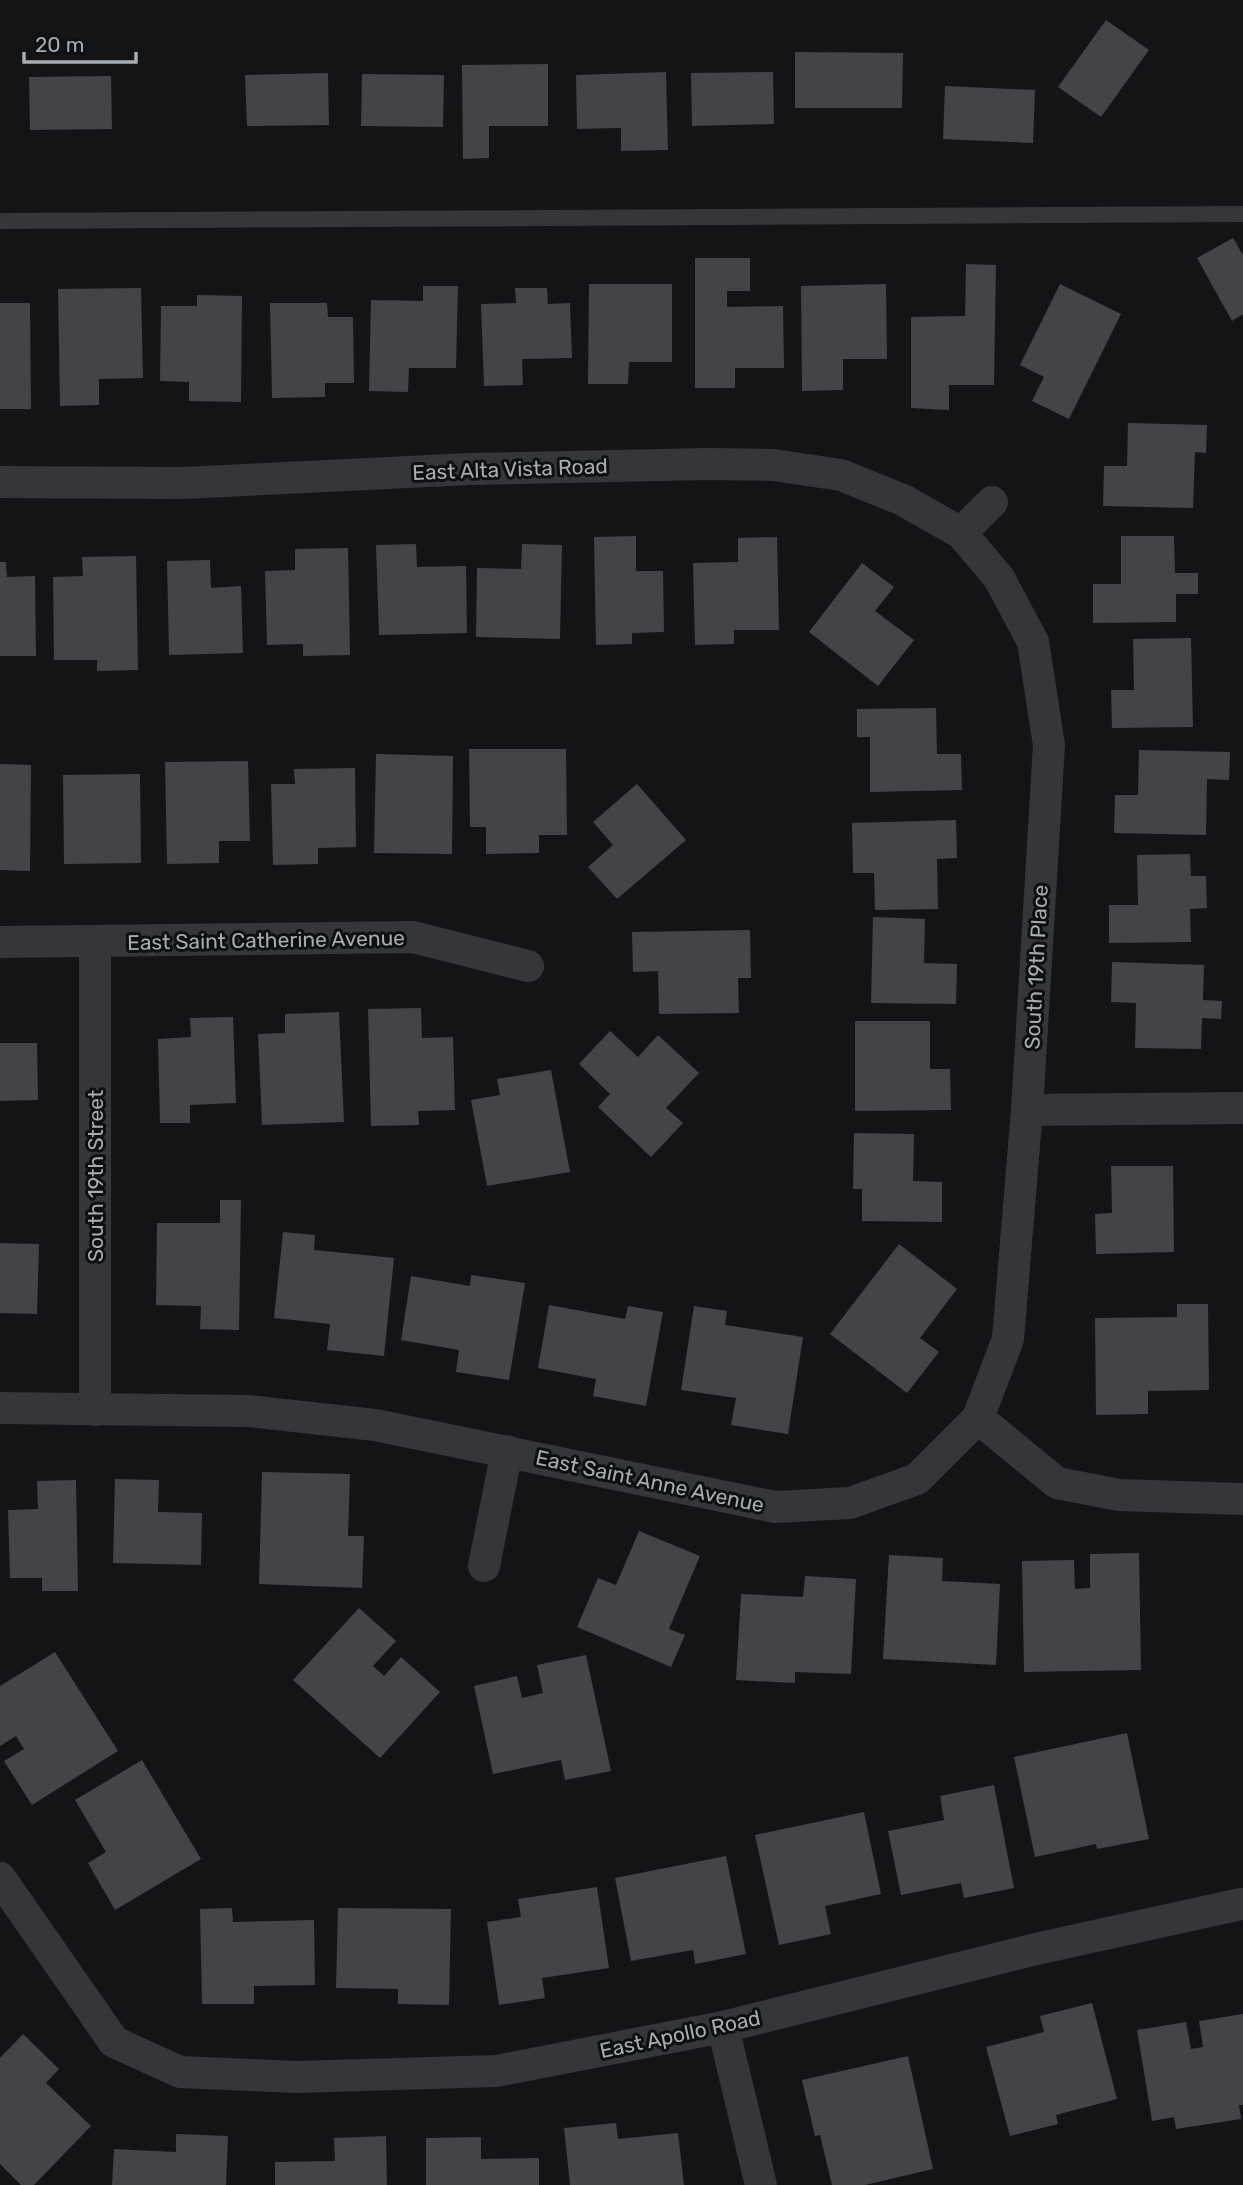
<svg xmlns="http://www.w3.org/2000/svg" width="1243" height="2185" viewBox="0 0 1243 2185" font-family="Rubik,sans-serif">
<style>
.building{fill:#434448}
.lines{fill:none;stroke-linecap:round;stroke-linejoin:round}
.service{stroke:#35363a;stroke-width:16}
.minor{stroke:#35363a;stroke-width:32}
.labels{text-anchor:middle;dominant-baseline:central;stroke-width:6;stroke-linejoin:round;paint-order:stroke}
.street-label{font-size:21px;fill:#a6acb4;stroke:#0e0f10}
</style>
<rect width="100%" height="100%" fill="#131415"/>
<g class="building">
<path d="M1106,20L1149,50L1101,117L1058,87Z"/>
<path d="M795,52L903,53L902,108H795Z"/>
<path d="M548,64V126H489V158L463,159L462,65Z"/>
<path d="M666,72L668,150L621,151V128L577,129L576,75Z"/>
<path d="M773,72L774,124L692,126L691,73Z"/>
<path d="M328,73L329,125L247,126L245,75Z"/>
<path d="M362,74L444,75L443,127L361,126Z"/>
<path d="M111,76L112,129L30,130L29,77Z"/>
<path d="M945,86L1035,90L1033,143L943,139Z"/>
<path d="M1233,238L1243,255V314L1232,321L1197,258Z"/>
<path d="M695,258H750V291H727V307L783,306L784,368H735V388H695Z"/>
<path d="M966,264L996,265L994,385H949V410L911,408V317L965,316Z"/>
<path d="M589,284H672V362H629L628,384H588Z"/>
<path d="M886,284L887,359H843V390L802,391L801,286Z"/>
<path d="M1060,284L1121,314L1069,419L1032,401L1044,377L1020,365Z"/>
<path d="M423,286H458L456,368H409L408,392L369,391L371,300L423,301Z"/>
<path d="M141,288L143,378L99,379V405L60,406L58,289Z"/>
<path d="M515,288H547L548,304L570,303L572,358L522,359L523,385L484,386L481,304L516,303Z"/>
<path d="M197,295L242,296L241,402L189,401V382L160,381L161,306H197Z"/>
<path d="M0,303H30L31,409H0Z"/>
<path d="M270,303H327L328,317H353L354,383H325V397L272,398Z"/>
<path d="M1128,423L1207,425L1206,453L1195,452L1193,508L1103,506L1104,466H1127Z"/>
<path d="M636,536V571H663L664,632L632,633V644L596,645L594,537Z"/>
<path d="M1121,536H1174L1175,573H1198V594H1176V622L1093,623V584H1121Z"/>
<path d="M777,537L779,630H734V644L695,645L693,563L738,562V538Z"/>
<path d="M416,544L417,567L466,566L467,633L379,635L376,545Z"/>
<path d="M522,544L562,545L560,639L476,637L477,568L521,569Z"/>
<path d="M348,548L350,655L303,656V644L267,645L265,571L295,570V549Z"/>
<path d="M136,556L138,670L97,671V660H54L53,577L83,576L82,557Z"/>
<path d="M210,560L211,588L241,586L243,653L169,655L167,561Z"/>
<path d="M0,562H6L7,577L35,576L36,656H0Z"/>
<path d="M862,563L894,587L875,611L914,640L878,686L809,632Z"/>
<path d="M1191,638L1193,727L1112,728L1111,690H1134L1133,639Z"/>
<path d="M936,708L937,754H961L962,790L870,792V737H857V709Z"/>
<path d="M469,749H566L567,835H539V853L486,854V827H470Z"/>
<path d="M1139,750L1230,752L1229,780L1207,779L1206,835L1114,833L1115,795H1138Z"/>
<path d="M376,754L453,756L452,854L374,853Z"/>
<path d="M248,761L250,841H219V863L167,864L165,762Z"/>
<path d="M0,764L31,765L30,871L0,870Z"/>
<path d="M355,768L356,847L318,848V864L273,865L271,784H295L294,769Z"/>
<path d="M140,774L141,863L64,864L63,775Z"/>
<path d="M637,784L686,840L617,899L588,867L613,845L593,822Z"/>
<path d="M956,820L957,858L937,859L938,909L875,910L874,873H853L852,823Z"/>
<path d="M1190,854L1191,876H1206L1207,908L1190,909L1191,942L1109,943V905H1138L1137,855Z"/>
<path d="M873,917L925,919L924,963L957,964L956,1004L871,1003Z"/>
<path d="M750,930L751,978H738L739,1013L659,1014L658,971L633,972L632,932Z"/>
<path d="M1112,962L1204,965L1203,1000L1222,1001L1221,1019L1202,1018L1201,1049L1135,1048L1136,1003L1111,1002Z"/>
<path d="M421,1008L422,1038L453,1037L455,1110L418,1111L419,1125L371,1126L368,1009Z"/>
<path d="M339,1012L344,1122L262,1125L258,1034L285,1033V1014Z"/>
<path d="M233,1017L236,1103L190,1105V1123H160L158,1039L191,1037L190,1018Z"/>
<path d="M855,1021H930V1069H950L951,1110L855,1111Z"/>
<path d="M610,1031L638,1057L658,1035L699,1073L666,1108L683,1123L651,1157L598,1107L610,1094L579,1064Z"/>
<path d="M0,1043H37L38,1100L0,1101Z"/>
<path d="M551,1070L570,1172L487,1186L471,1100L500,1095L497,1079Z"/>
<path d="M854,1133L914,1134L913,1181L942,1182V1222L862,1221V1189H853Z"/>
<path d="M1111,1166H1173L1174,1252L1096,1254L1095,1214L1112,1213Z"/>
<path d="M220,1200H241L239,1330L200,1329L201,1306L156,1305L157,1223H220Z"/>
<path d="M283,1232L315,1235L314,1250L394,1258L384,1356L327,1350L330,1324L274,1318Z"/>
<path d="M0,1243L39,1244L37,1314L0,1313Z"/>
<path d="M899,1244L957,1289L920,1338L939,1352L907,1393L830,1334Z"/>
<path d="M471,1275L525,1283L509,1380L456,1372L459,1350L401,1340L411,1276L470,1286Z"/>
<path d="M1177,1304H1208L1209,1390L1148,1391V1414L1096,1415L1095,1318L1177,1317Z"/>
<path d="M549,1305L625,1319L628,1306L663,1312L646,1406L593,1396L596,1379L538,1368Z"/>
<path d="M694,1306L727,1311L725,1325L803,1337L788,1434L731,1425L736,1398L681,1390Z"/>
<path d="M262,1472L350,1474L348,1536H364L362,1588L259,1584Z"/>
<path d="M115,1479L159,1480L158,1512L202,1513L201,1565L113,1563Z"/>
<path d="M76,1480L78,1591H42V1578H10L8,1510L38,1509L37,1481Z"/>
<path d="M639,1531L700,1556L669,1629L685,1635L671,1667L577,1627L598,1578L616,1585Z"/>
<path d="M1139,1553L1141,1670L1024,1672L1022,1561L1074,1560L1075,1589L1090,1588V1554Z"/>
<path d="M889,1555L943,1558L942,1581L1000,1584L996,1665L883,1659Z"/>
<path d="M805,1576L856,1579L851,1674L795,1672V1683L736,1680L741,1594L803,1597Z"/>
<path d="M359,1608L396,1641L373,1666L384,1676L401,1657L440,1692L380,1758L293,1680Z"/>
<path d="M55,1652L118,1751L32,1805L4,1761L24,1749L16,1736L0,1746V1686Z"/>
<path d="M586,1655L611,1771L565,1780L561,1760L493,1774L474,1686L517,1676L522,1698L543,1693L537,1665Z"/>
<path d="M1127,1733L1149,1839L1097,1849L1096,1844L1035,1857L1014,1757Z"/>
<path d="M142,1760L201,1859L115,1910L88,1863L106,1852L75,1800Z"/>
<path d="M994,1785L1014,1888L964,1898L961,1883L901,1895L888,1831L944,1820L940,1796Z"/>
<path d="M864,1812L881,1894L825,1906L831,1934L779,1945L755,1835Z"/>
<path d="M726,1856L746,1954L695,1964L693,1950L631,1961L615,1878Z"/>
<path d="M597,1887L609,1968L542,1978L545,1998L499,2005L487,1922L521,1917L518,1899Z"/>
<path d="M232,1908L233,1922L314,1920L315,1985L254,1986V2004H202L200,1909Z"/>
<path d="M338,1908L451,1909L449,2005L398,2004V1989L336,1988Z"/>
<path d="M1092,2003L1117,2099L1056,2115L1058,2124L1010,2136L986,2047L1044,2032L1040,2016Z"/>
<path d="M1243,2014V2105H1239L1241,2119L1176,2129L1174,2117L1152,2121L1137,2030L1186,2022L1191,2049L1203,2047L1199,2021Z"/>
<path d="M23,2034L59,2069L46,2083L91,2126L34,2185H21L0,2164V2058Z"/>
<path d="M908,2056L933,2169L865,2185H832L820,2135L815,2136L802,2080Z"/>
<path d="M616,2123L618,2139L678,2133L684,2185H570L564,2128Z"/>
<path d="M176,2134L228,2136L226,2185H112L114,2149L176,2152Z"/>
<path d="M386,2136L387,2185H275V2162L335,2161L334,2138Z"/>
<path d="M481,2137V2159L539,2158V2185H426V2138Z"/>
</g>
<g class="lines">
<path class="service" d="M0,221L1243,214"/>
<g class="minor">
<path d="M0,482L182,483L470,469L706,464L773,465L841,475L903,500L961,533L999,578L1033,642L1049,745L1027,1110L1008,1339L978,1418L917,1479L850,1503L775,1507L375,1425L249,1411L0,1408"/>
<path d="M961,533L992,502"/>
<path d="M0,942L413,937L528,966"/>
<path d="M95,942V1410"/>
<path d="M1027,1110L1243,1108"/>
<path d="M978,1418L1057,1483L1119,1495L1243,1499"/>
<path d="M484,1566L507,1451"/>
<path d="M0,1878L114,2042L180,2072L297,2077L496,2071L723,2027L1036,1949L1241,1904"/>
<path d="M723,2027L761,2185"/>
</g>
</g>
<g class="labels">
<g class="street-label">
<text transform="translate(510 469) rotate(-2)">East Alta Vista Road</text>
<text transform="translate(266 940) rotate(-1)">East Saint Catherine Avenue</text>
<text transform="translate(1036 967) rotate(-87)">South 19th Place</text>
<text transform="translate(95 1176) rotate(-90)">South 19th Street</text>
<text transform="translate(650 1481) rotate(12)">East Saint Anne Avenue</text>
<text transform="translate(680 2034) rotate(-12)">East Apollo Road</text>
</g>
</g>
<path d="M24 52v10h112v-10" fill="none" stroke="#a6acb4" stroke-width="3.5"/>
<text x="35" y="52" font-size="21" fill="#a6acb4" stroke="#0e0f10" stroke-width="5" paint-order="stroke">20 m</text>
</svg>
